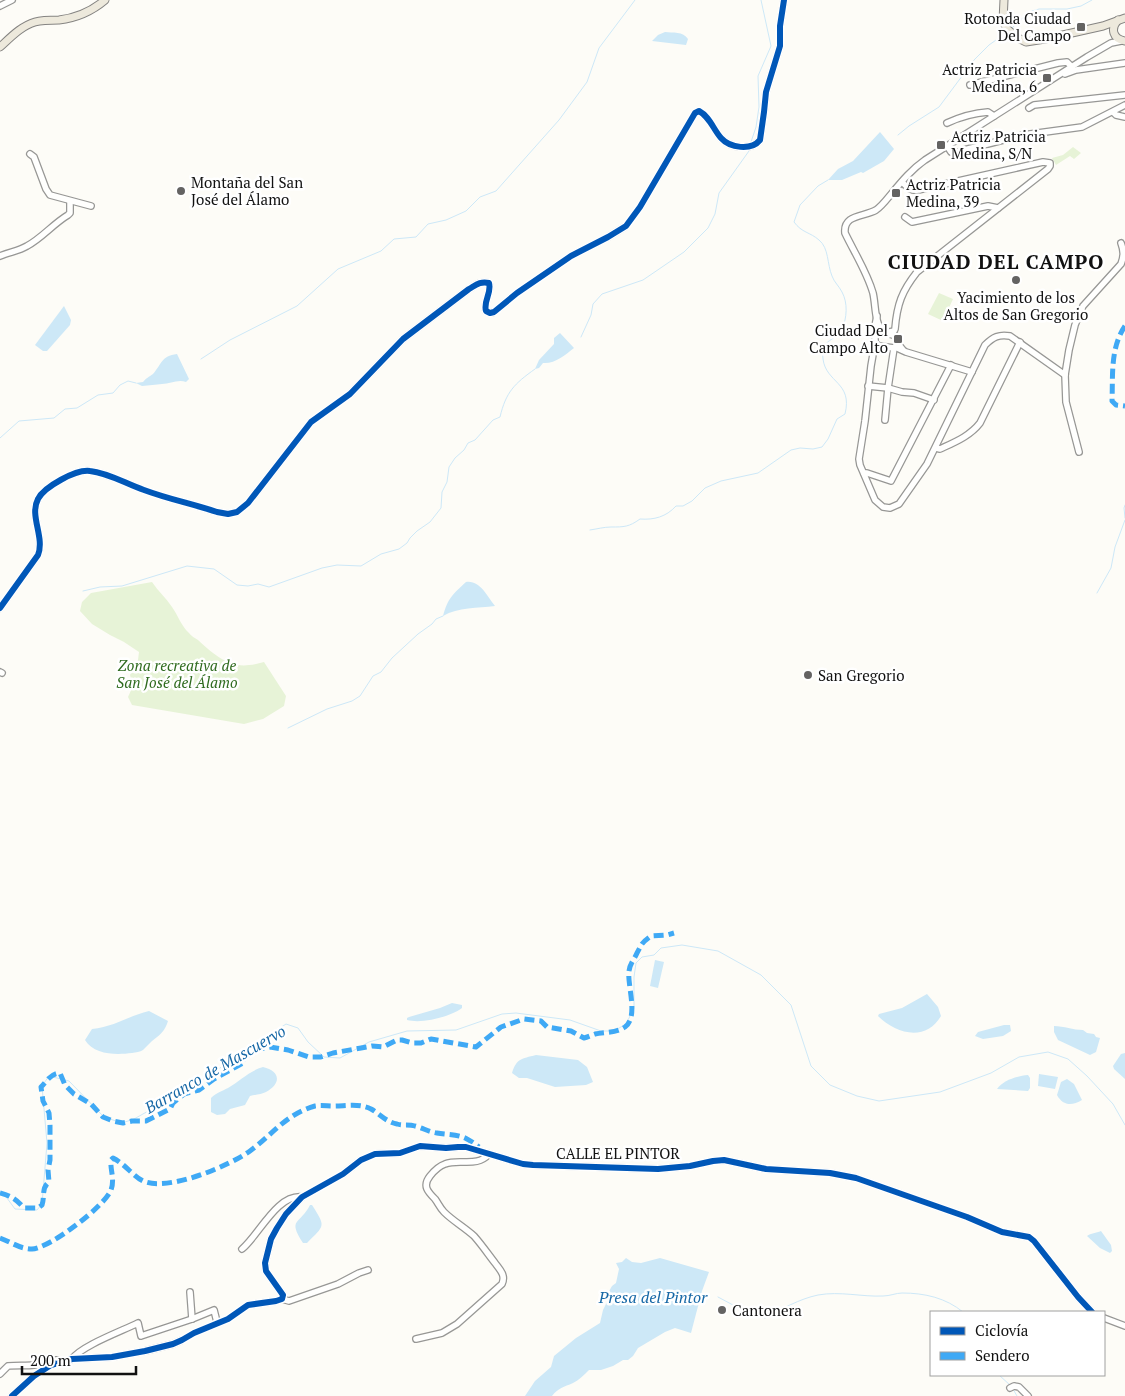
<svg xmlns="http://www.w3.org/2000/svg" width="1125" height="1396" viewBox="0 0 1125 1396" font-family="'PT Serif',serif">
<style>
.green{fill:#e7f3d7}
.water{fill:#cde8f7}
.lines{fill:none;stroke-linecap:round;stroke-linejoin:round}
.stream{stroke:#cde8f7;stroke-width:1}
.minor-casing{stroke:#979795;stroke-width:8}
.major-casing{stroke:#858482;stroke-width:9}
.minor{stroke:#fffffe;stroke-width:5.5}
.major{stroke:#ede9dc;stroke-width:7}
.quiet{stroke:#3fa9f5;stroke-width:5;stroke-dasharray:10 5;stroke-linecap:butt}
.cycleway-casing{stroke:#fff;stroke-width:9}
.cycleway{stroke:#0057b8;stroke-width:6}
.poi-dot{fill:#646362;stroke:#fff;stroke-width:2}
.labels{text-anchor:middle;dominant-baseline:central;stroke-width:5;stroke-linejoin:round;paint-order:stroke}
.poi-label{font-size:15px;fill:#111;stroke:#fff;text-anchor:start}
.park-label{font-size:15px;font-style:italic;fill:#2f6b1f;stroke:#fff}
.street-label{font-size:15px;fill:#111;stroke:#fff}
.water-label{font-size:16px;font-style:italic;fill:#1768a6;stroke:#fff}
.district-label{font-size:20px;font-weight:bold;letter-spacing:1px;fill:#111;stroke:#fff}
</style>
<rect width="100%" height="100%" fill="#fdfcf7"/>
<g class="green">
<path d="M1073,147L1081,153L1074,159L1070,156L1056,165L1052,158L1063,155Z"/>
<path d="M939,293L953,299L943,321L928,314Z"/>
<path d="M152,582C158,591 166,598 172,607C178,615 181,626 189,633C191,636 195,638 198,640C212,653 229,668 249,665C254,665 259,663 264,662L286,696L284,706L263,719L244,724L132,705L128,697L133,686L130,675L138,660L139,652L124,642L110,635L92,624L80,611L82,602L91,593Z"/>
</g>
<g class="water">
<path d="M665,32C673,33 683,31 688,39L686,45L652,41L658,35Z"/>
<path d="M880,132L894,149L884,161L863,173L861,172L842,180H828L838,169L853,161Z"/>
<path d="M64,306L71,320L70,325L47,351H43L35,345Z"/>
<path d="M560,333L574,348C565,355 555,364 543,363L539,368L535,369L539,360L554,344V338Z"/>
<path d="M177,354L189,379L186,382C178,379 170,384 162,384C156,385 149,385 142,386L136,383L143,382C146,378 149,377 153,374C162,364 161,356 177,354Z"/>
<path d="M466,582C480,580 487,596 495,606C478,608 458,607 443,616C448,598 452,595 466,582Z"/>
<path d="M655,960L664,962L658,988L650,986Z"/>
<path d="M927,994L938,1007L941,1016C926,1042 896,1034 878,1016L879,1014L902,1008Z"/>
<path d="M452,1003L462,1005V1008C450,1017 422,1024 407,1020V1018L409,1017L440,1008Z"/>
<path d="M149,1011L168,1021C165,1031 160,1035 152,1041C149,1044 146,1047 143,1050C140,1052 136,1052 132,1053C116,1055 94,1055 85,1040L92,1029C114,1027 128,1016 149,1011Z"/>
<path d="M1004,1025H1010L1011,1031L1003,1036L983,1039L975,1036L978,1032Z"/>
<path d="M1054,1026C1064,1026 1073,1030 1083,1030L1087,1033L1094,1034L1096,1037L1100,1038L1096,1052L1090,1055L1058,1040L1054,1032Z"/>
<path d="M1125,1053V1079L1114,1069L1113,1066L1121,1054Z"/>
<path d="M536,1055L578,1060L587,1067L593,1082L586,1085L555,1087L527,1078H519L512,1073C517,1058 521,1059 536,1055Z"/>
<path d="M263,1067C280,1071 282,1083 266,1092C262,1094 255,1095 250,1096L245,1105L230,1109L225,1114L217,1115L211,1112V1098C216,1093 222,1091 228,1088C240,1081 249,1071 263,1067Z"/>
<path d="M1039,1074L1058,1077L1055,1089L1038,1086Z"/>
<path d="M1028,1075L1030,1078V1088L1028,1091L997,1089C1003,1080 1017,1076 1028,1075Z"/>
<path d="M1067,1079L1074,1084L1082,1100C1072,1106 1063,1106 1057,1095L1061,1082Z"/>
<path d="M310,1205H312C326,1227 325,1225 307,1243H303C287,1218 300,1225 310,1205Z"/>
<path d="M1101,1231L1111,1245L1112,1251L1110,1253L1100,1248L1087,1236C1091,1233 1096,1233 1101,1231Z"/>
<path d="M626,1258L632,1262L641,1263L660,1258L709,1272L702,1291L691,1333L675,1328L665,1332L638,1348L633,1356L628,1360H623L613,1366L601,1370H589C584,1375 579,1380 573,1383C564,1387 558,1388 552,1396H525L535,1381L551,1367L554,1356L576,1338L600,1323L603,1310L607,1302L608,1293L612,1286L616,1283L619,1269L616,1263L622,1262Z"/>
</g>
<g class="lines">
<g class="stream">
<path d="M1012,28L1029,12L1039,9H1067L1081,6L1092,0"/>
<path d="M898,135L909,126L939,107L974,60L989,45L1006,33"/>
<path d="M751,142L756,127L759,107L758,76L771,46L761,0"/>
<path d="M581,337L591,315L593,304L602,294L643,280L684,252L708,228L715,214L719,193L749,151"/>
<path d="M201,359L230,340L297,306L338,269L381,251L394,239L416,237L428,224L446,220L466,211L480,197L496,191L559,120L587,82L599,48L635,0"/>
<path d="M0,438L19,421L54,418L65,409L77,408L98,395L113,393L120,385L128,381L136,383"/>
<path d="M1125,505L1124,508L1125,518"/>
<path d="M590,530C597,529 604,527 611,527C624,527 629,527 640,519C654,520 666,517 676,506H683L692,501L705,488L721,481L758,473L791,450L800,448L813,449L822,447L828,439L837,419L845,414C853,382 826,383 823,359C820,337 837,342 842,329C847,318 848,303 842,292C839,286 834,282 832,276C827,264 829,248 819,240C810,232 802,233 794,222L800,205L818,186L828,180"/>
<path d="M83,591L100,587L122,586L187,566L214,569L237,585L248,586L258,584L269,587L322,568L337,565L361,566L381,554L399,549L407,543L410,538L417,531L430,522L441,508L442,492L447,482L449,467L455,458L464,450L468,443L475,440L493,420L500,417C506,392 514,384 535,369"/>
<path d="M1097,593L1111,568L1115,547L1125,520"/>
<path d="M288,728L327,709L352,701L360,696L373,676L381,672L392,658L418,634L432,624L436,619L443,616"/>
<path d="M0,1192L4,1194L15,1209L37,1210L42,1204L47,1143L42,1086L49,1076L69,1081L104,1117L122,1123L134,1119L193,1086L286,1024L298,1028L308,1042L324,1057L340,1058L369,1042L407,1031L456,1030L502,1014L516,1013L570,1020L601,1031H614L626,1024L634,1008V977L636,963L642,957L654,955L661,948L682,945L718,951L761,975L791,1005L811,1066L830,1085L857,1096L879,1101L940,1092L991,1073L1019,1057L1048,1052L1068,1059L1087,1076L1113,1104L1125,1125"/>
<path d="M718,1297L748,1313L765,1318C782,1309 799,1299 818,1295C840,1291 862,1297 883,1296C890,1296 896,1293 902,1293C925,1293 946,1298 963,1312"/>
<path d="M999,1375L1011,1386"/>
<path d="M1013,1389L1017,1396"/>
</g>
<g class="minor-casing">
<g id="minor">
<path d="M0,6L12,0"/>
<path d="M1065,74L1076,70L1125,63"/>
<path d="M970,85L1058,63L1067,62L1072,67"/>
<path d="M1029,108L1034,105L1125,95"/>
<path d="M1113,112L1116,115L1125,117"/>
<path d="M947,123C960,117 974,113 988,112L994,116"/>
<path d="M947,146L951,152L957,153L964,150L1023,135L1082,127L1125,105"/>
<path d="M30,154L34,157L46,189L50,195L91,206"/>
<path d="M905,217L912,222L988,206L998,208"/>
<path d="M0,256C9,252 19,251 27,246C42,238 53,224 68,215L70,213V201"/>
<path d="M877,316L875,326V343L871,366L865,421L859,459L860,465L875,500L883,507L890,508L899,504L927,464L985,345C993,337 999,334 1010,336L1065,375"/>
<path d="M884,333C874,323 876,306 873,293C867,272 854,252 845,233C843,214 864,217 876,210C882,206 887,199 892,193C902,181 912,169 925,160L1087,57L1111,43L1121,41"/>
<path d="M885,333L894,331L895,329C897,304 902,291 917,272L1048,169L1050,166V163L1043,162L918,190C910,191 907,187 902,182"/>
<path d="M886,333L896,336L899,345L903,350"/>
<path d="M875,343L879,346L894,348L895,347"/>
<path d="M895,347L906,352L972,372"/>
<path d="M868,386L888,388L902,392L914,393L934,400"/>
<path d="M885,420L888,388L894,348"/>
<path d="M936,448L940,449C955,442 970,436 980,423L1020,342"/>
<path d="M1079,452L1066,402L1065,375L1069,350L1075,325L1083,306L1121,264C1124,256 1124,251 1121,243"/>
<path d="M864,473H867L891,481L951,365"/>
<path d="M0,608L38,555C45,537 29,516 38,499C44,487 76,469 90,471C109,473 126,484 144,490C168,499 193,504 217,512L228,514L237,512L248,503L311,422L350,394L403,339L469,289C476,285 480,281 489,283C492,293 483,301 486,311L490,313L494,312L517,293L571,256L608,237L626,226L640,207L695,113L699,111C710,117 713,129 721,138C730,148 751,151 760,140L764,112L766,92L780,46V26L784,0"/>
<path d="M0,672L2,673"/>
<path d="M242,1249C259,1235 277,1194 302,1197"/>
<path d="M190,1292L192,1319"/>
<path d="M282,1299L289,1301L338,1284L359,1273L368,1270"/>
<path d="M1104,1318L1125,1326"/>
<path d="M416,1339L442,1333L457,1324L502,1284C506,1275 500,1270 495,1263C488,1254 482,1245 474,1236C464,1227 453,1221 444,1212C440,1208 438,1203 435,1199C428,1192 422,1186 430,1176C434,1171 439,1166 445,1164C459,1158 477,1168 489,1154"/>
<path d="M72,1359C81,1346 122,1331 138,1323L141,1336L192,1319L214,1310L217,1322"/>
<path d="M0,1374L8,1366C17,1365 26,1366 34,1365C45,1363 52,1358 63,1361"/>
<path d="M1010,1388L1014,1386L1019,1387L1028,1396"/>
<path d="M12,1396L34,1376L51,1365L72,1359L112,1357L145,1351L173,1344L182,1340L194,1333L228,1319L248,1305L276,1301L282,1299L283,1295L266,1271L265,1263L271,1239L277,1228L286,1214L302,1197L343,1174L361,1160L375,1154L400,1153L420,1146L446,1148L458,1147H466L523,1164L533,1165L658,1169L690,1166L713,1161L724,1160L766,1169L830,1173L856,1178L967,1217L1002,1232L1029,1237L1034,1241L1078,1297L1092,1312"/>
</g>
</g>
<g class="major-casing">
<g id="major">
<path d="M1004,0L1003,21L1007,29L1018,38L1026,42L1045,39L1103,26L1125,18"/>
<path d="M1118,20C1110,29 1113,39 1125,41"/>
<path d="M0,47C10,38 21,26 35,22C42,20 51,20 59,20C76,18 92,11 105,0"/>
</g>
</g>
<use href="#minor" class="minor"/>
<use href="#major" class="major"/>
<g class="quiet">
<path d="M1125,326C1110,348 1113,376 1112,401L1116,405L1125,406"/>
<path d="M0,1193C11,1196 16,1199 24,1208H38L42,1205C45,1197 41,1188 49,1182L48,1170L50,1160V1125L49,1113L43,1101L41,1087C47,1081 51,1073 60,1073L65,1085L74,1094L91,1104L103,1117L113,1121L123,1123L132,1121H146L170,1109L173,1103L184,1094L199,1090L214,1079L243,1063L242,1061L243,1060L254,1050L270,1047L288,1050L309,1057H321L333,1053L361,1048L372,1046L383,1047L397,1040H402L412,1043H421L431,1039L476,1047L501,1027L524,1019L541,1021L547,1027L571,1031L584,1038C588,1037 592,1035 595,1034C605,1032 616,1033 625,1027C639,1017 627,985 629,971C630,963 634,960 637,953C642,944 641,943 651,936L667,935L674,933"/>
<path d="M0,1238C11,1242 20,1249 32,1249C50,1248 105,1206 111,1190C115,1179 110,1170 111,1160L113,1158C125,1164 133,1176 143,1181C168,1192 229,1166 250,1151C272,1135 286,1114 315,1106C321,1105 327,1106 334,1106C346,1106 359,1103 371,1109C380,1114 386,1122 397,1124C403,1126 409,1124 415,1126C423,1128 429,1132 437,1133C447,1135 458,1134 467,1139C471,1141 475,1144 479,1147"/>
</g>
<g class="cycleway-casing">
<g id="cycleway">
<path d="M0,608L38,555C45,537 29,516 38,499C44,487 76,469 90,471C109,473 126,484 144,490C168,499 193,504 217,512L228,514L237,512L248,503L311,422L350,394L403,339L469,289C476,285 480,281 489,283C492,293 483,301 486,311L490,313L494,312L517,293L571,256L608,237L626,226L640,207L695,113L699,111C710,117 713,129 721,138C730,148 751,151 760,140L764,112L766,92L780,46V26L784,0"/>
<path d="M12,1396L34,1376L51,1365L72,1359L112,1357L145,1351L173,1344L182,1340L194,1333L228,1319L248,1305L276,1301L282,1299L283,1295L266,1271L265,1263L271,1239L277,1228L286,1214L302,1197L343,1174L361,1160L375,1154L400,1153L420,1146L446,1148L458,1147H466L523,1164L533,1165L658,1169L690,1166L713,1161L724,1160L766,1169L830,1173L856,1178L967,1217L1002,1232L1029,1237L1034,1241L1078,1297L1092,1312"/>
</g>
</g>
<use href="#cycleway" class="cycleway"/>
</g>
<g class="poi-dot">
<rect x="1076" y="22" width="10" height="10" rx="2.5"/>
<rect x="1042" y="73" width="10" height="10" rx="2.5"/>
<rect x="936" y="140" width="10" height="10" rx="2.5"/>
<circle cx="181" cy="191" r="5"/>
<rect x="891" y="188" width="10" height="10" rx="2.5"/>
<circle cx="1016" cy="280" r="5"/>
<rect x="893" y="334" width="10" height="10" rx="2.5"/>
<circle cx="808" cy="675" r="5"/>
<circle cx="722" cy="1310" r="5"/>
</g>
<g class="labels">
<g class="poi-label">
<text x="1071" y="18" text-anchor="end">Rotonda Ciudad<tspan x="1071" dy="17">Del Campo</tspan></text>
<text x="1037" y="69" text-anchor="end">Actriz Patricia<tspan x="1037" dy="17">Medina, 6</tspan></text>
<text x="951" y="136">Actriz Patricia<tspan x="951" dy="17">Medina, S/N</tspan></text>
<text x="191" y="182">Montaña del San<tspan x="191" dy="17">José del Álamo</tspan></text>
<text x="906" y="184">Actriz Patricia<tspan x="906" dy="17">Medina, 39</tspan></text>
<text x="1016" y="297" text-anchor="middle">Yacimiento de los<tspan x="1016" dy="17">Altos de San Gregorio</tspan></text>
<text x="888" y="330" text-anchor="end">Ciudad Del<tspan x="888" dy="17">Campo Alto</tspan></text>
<text x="818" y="675">San Gregorio</text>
<text x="732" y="1310">Cantonera</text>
</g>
<g class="park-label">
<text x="177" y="665">Zona recreativa de<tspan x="177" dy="17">San José del Álamo</tspan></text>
</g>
<g class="street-label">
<text x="618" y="1153">CALLE EL PINTOR</text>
</g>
<g class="water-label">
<text transform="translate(215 1069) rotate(-30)">Barranco de Mascuervo</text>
<text x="653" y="1297">Presa del Pintor</text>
</g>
<g class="district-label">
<text x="996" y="261">CIUDAD DEL CAMPO</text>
</g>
</g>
<rect x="930" y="1311" width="175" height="65" fill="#ffffff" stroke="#a0a0a0"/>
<rect x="940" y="1327" width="25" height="8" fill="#0057b8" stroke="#a0a0a0"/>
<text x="975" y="1336" font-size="15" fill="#111111">Ciclovía</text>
<rect x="940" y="1352" width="25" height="8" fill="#3fa9f5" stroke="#a0a0a0"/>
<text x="975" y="1361" font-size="15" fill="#111111">Sendero</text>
<path d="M22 1366v8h114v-8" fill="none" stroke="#111111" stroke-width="2.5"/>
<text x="30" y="1366" font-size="15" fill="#111111" stroke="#ffffff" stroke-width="4" paint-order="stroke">200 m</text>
</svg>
